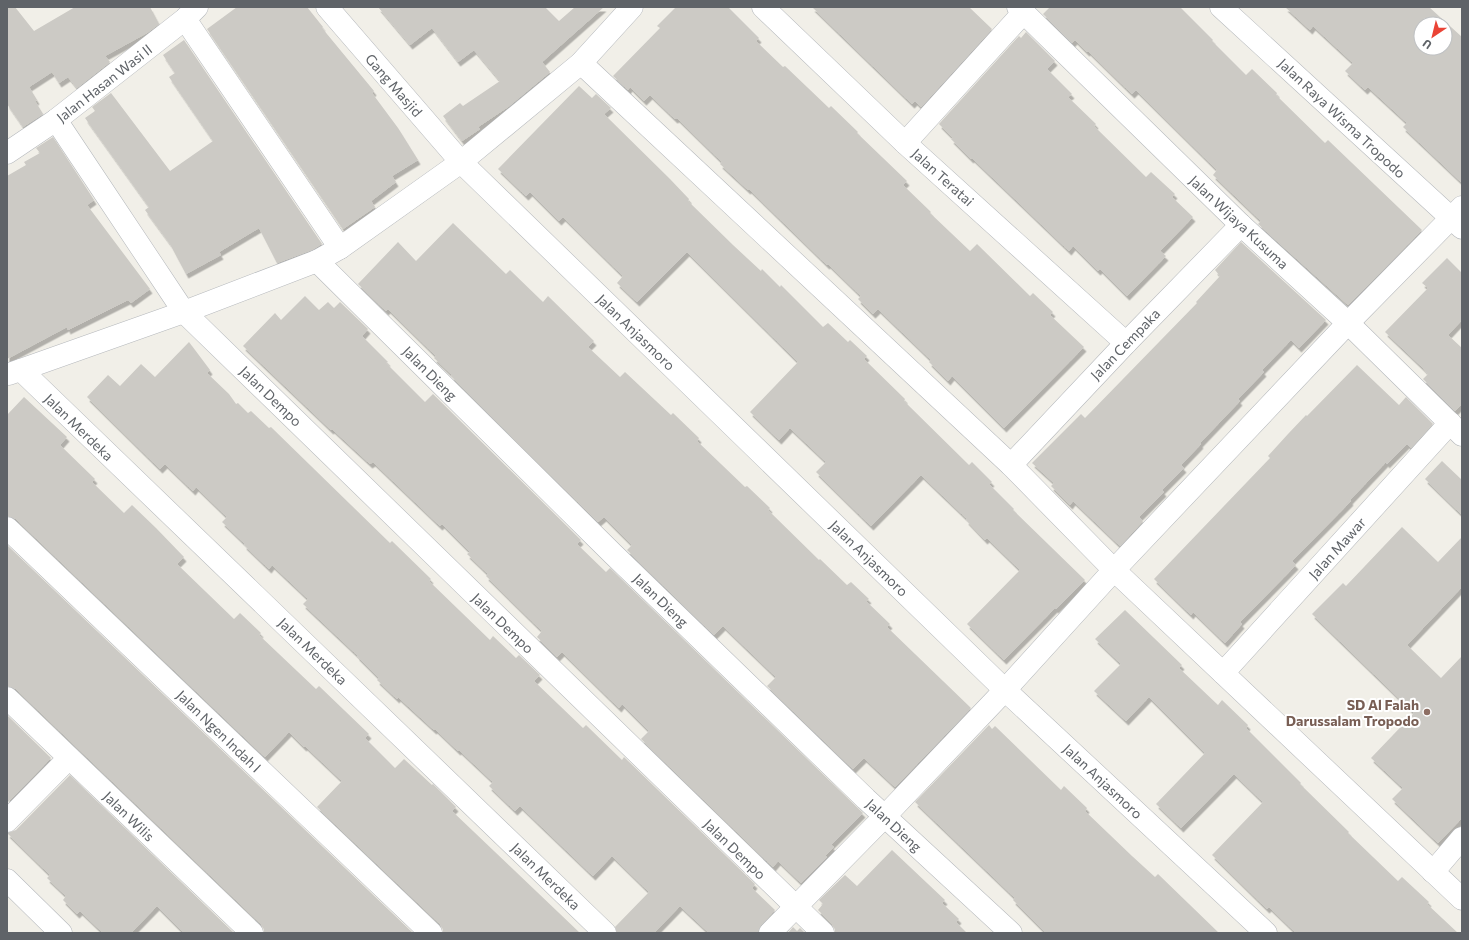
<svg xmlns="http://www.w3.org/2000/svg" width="1469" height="940" viewBox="0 0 1469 940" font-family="Commissioner,sans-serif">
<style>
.building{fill:#cccac5;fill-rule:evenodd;filter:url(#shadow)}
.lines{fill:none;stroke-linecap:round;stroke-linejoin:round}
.minor-casing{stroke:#b5b8bc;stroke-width:23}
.minor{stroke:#fff;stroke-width:22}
.education-dot{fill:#8d6e63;stroke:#fff;stroke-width:1.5}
.labels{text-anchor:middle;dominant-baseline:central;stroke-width:4;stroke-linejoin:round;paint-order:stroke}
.street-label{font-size:14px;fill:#5f6368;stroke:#fff}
.education-label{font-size:14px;font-weight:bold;fill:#785e54;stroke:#fff;text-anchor:end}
</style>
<defs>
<filter id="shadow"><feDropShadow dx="2.5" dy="4.5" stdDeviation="0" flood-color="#0004"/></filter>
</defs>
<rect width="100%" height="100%" fill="#f1efe8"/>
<g class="building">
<path d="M7,7H15L34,31L75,7H150L159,24L147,33L105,56L110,62L77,88L68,77L59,83L52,72L29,87L37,100L35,101L43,114L23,127L7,104Z"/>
<path d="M237,7H307L323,27L322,28L374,91L372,93L398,128L418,160L392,176L396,182L371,201L375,207L343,229L207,29Z"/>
<path d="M378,7H545L559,21L575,7H604L542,62L550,72L508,107L478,127L480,129L462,141L443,116L460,103L463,106L500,81L474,50L458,62L432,28L410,45Z"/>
<path d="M676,7H728L759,38L756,41L783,67L785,66L829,108L831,106L858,132L857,133L907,181L903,185L931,212L930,213L970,251L977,244L1030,296L1033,293L1053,312L1050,315L1084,347L1004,428L952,376L948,381L929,362L931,360L878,309L873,314L858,299L861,296L828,264L827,265L749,189L748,190L720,164L722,162L677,118L675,119L650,95L644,101L630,87L628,90L613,76L660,28L657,26Z"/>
<path d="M812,7H969L992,29L921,107L915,101L912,104Z"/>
<path d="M1050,7H1180L1213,40L1212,41L1246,75L1252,69L1277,93L1276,95L1325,143L1328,140L1422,230L1348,305L1258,224L1261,221L1213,175L1217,170L1136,90L1132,94L1088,51L1087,52L1075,40L1072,43L1043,14Z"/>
<path d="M1285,7H1429L1462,37V183L1403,127L1407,123L1368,87L1365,90L1345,71L1353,63L1313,26L1310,30ZM1421,24H1445V48H1421Z"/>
<path d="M1026,32L1055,61L1047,69L1072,94L1068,97L1096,124L1094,126L1146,177L1151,172L1175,194L1172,197L1193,217L1160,251L1166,256L1127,296L1100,269L1098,271L1073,246L1069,251L972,158L971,159L951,139L953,138L939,124L1019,36L1021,38Z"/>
<path d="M184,40L322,244L320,245L312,250L277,263L259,228L219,252L221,255L186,274L170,244L145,210L149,207L85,118L95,111L92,107L111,93L170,171L213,141L169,77L175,73L163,55Z"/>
<path d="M579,86L592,98L596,94L611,108L604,114L670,179L689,199L688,201L733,245L761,271L762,269L780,287L781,285L823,327L828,323L848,342L850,340L867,356L864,359L905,399L904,401L969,465L972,462L992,482L989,484L1014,509L1013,510L1085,580L1056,609L1055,608L1004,660L967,624L1020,570L987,538L985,540L966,520L967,519L921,475L871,526L816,472L826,462L790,428L779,440L750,412L798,362L687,252L637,302L617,283L623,276L563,217L559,221L530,192L526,196L498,169Z"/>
<path d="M53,137L94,200L87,205L150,289L131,303L128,300L68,330L67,327L7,359V176L26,165L24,162L40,153L36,148Z"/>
<path d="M453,223L506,274L510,270L543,302L548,296L594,341L588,347L620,377L625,372L671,415L673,413L699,438L697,441L745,487L747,486L770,508L768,510L819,560L820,559L847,585L851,582L869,599L866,601L890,624L887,627L971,708L895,787L864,758L853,769L767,686L776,677L723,626L714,635L627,550L632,545L604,517L598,522L451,376L452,375L434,358L436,356L388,309L386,311L358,284L398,242L416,261Z"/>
<path d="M1241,242L1326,320L1299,348L1291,340L1262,370L1264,372L1238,399L1240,401L1200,443L1201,444L1181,465L1184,468L1162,490L1164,492L1139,517L1143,521L1120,546L1073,501L1070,505L1051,486L1054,483L1032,463L1081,414L1085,418L1197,303L1196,302L1220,276L1215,270Z"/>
<path d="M1447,258L1462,273V320L1448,335L1462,348V404L1455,411L1423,379L1428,374L1423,368L1385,332L1428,288L1422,283Z"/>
<path d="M305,296L319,310L328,302L334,308L340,302L368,329L362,336L388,362L386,363L425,402L433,394L581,540L577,544L606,572L610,568L863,813L831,845L834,847L825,856L827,857L801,883L778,861L773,867L641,739L649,731L622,704L619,708L562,652L557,657L537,637L542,631L486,576L488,574L467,554L470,552L442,524L440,526L373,462L370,464L332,429L331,430L243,346L275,313L281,320Z"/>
<path d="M189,342L210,370L207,373L229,394L236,404L238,403L248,413L251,411L269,428L271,427L390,543L392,541L431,579L429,581L490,640L493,636L516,658L519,655L540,675L534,681L583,728L586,725L622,760L624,757L755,884L752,888L775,910L761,925L758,933H709L680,906L654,933H617L615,927L649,892L612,856L593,876L520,806L515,811L489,786L493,782L459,750L458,751L435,729L434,730L398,697L397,699L377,680L379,678L357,656V655L303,604L308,599L272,565L269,569L244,545L245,544L222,522L227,517L196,487L193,491L165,464L160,469L87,397L108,375L120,386L141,364L155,377Z"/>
<path d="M1357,365L1399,405L1406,397L1433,424L1411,448L1407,444L1387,464L1386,462L1350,500L1351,501L1292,561L1296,565L1240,622L1242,624L1225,643L1193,612L1191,615L1154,579L1270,458L1268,456L1288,434L1306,415L1307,416Z"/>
<path d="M24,397L67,437L60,445L95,479L92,482L124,513L132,505L156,528L184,557L177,564L234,619L240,613L261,633L259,635L316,689L319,686L369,734L365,738L395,768L404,759L432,785L433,784L456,807L452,811L580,933H443V929L440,924L317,807L342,781L305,746L304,747L289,732L265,757L16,519L7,516V415Z"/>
<path d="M1442,461L1462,480V515L1425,479Z"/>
<path d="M1402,527L1438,562L1462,537V587L1407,645L1441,678L1462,656V818L1438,843L1392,799L1403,788L1371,758L1414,713L1312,614L1343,583L1346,586Z"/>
<path d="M7,545L413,933H264V929L261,924L16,689L7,686Z"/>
<path d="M1125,610L1182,665L1179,668L1218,705L1222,700L1248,725L1246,728L1301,783L1300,784L1349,832L1348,833L1398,881L1402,877L1429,902L1427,904L1458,933H1296L1269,907L1267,909L1212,855L1263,802L1234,774L1181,828L1156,804L1205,753L1149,697L1126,721L1094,691L1121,664L1095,639Z"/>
<path d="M7,715L51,758L7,803Z"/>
<path d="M989,725L992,729L995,726L1061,790L1064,786L1087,808L1085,811L1132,856L1155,877L1158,874L1219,933H1046L1013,900L1015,898L915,802Z"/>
<path d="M70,775L234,933H184L157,906L131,933H103L80,911L77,914L63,900L66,896L47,878L50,875L7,833L16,830Z"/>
<path d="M892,850L945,900L942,903L959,919L956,922L967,933H835V929L832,924L818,910L823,904L819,900L845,875L857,886Z"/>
<path d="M793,927L797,931L800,928L805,933H788Z"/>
</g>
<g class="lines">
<g class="minor-casing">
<g id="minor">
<path d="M327,7L461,162L1005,690L1266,933"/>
<path d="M763,7L905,143L1126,343"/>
<path d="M1018,7L1241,225L1348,323L1462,435"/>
<path d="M1221,7L1462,228"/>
<path d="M185,19L340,248"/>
<path d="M581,63L1011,465L1114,570L1462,899"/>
<path d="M56,120L184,312L823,933"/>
<path d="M905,143L1024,12"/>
<path d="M7,153L56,120L185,19L197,7"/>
<path d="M317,261L613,554L866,799L1011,933"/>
<path d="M21,370L605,933"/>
<path d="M9,374L184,312L317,261L340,248L461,162L581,63L632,7"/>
<path d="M1011,465L1126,343L1241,225"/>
<path d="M7,528L431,933"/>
<path d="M1223,673L1450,423"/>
<path d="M7,698L252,933"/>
<path d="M7,821L69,758"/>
<path d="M1433,872L1462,838"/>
<path d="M7,880L61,933"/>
<path d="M770,933L885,816L1005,690L1114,570L1348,323L1462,207"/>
</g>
</g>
<use href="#minor" class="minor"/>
</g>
<circle class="education-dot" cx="1427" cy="712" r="4"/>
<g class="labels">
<g class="street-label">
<text transform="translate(104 83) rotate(-38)">Jalan Hasan Wasi II</text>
<text transform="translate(394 85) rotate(49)">Gang Masjid</text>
<text transform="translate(1342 118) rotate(43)">Jalan Raya Wisma Tropodo</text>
<text transform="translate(943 177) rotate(42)">Jalan Teratai</text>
<text transform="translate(1239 222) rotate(43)">Jalan Wijaya Kusuma</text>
<text transform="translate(636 332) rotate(44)">Jalan Anjasmoro</text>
<text transform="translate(1125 344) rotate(-46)">Jalan Cempaka</text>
<text transform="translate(430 373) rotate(45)">Jalan Dieng</text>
<text transform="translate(271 396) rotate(44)">Jalan Dempo</text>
<text transform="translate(79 427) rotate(44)">Jalan Merdeka</text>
<text transform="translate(1337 548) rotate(-48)">Jalan Mawar</text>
<text transform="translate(869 558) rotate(44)">Jalan Anjasmoro</text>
<text transform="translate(661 600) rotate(44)">Jalan Dieng</text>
<text transform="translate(503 623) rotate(44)">Jalan Dempo</text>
<text transform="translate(313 651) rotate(44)">Jalan Merdeka</text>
<text transform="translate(219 731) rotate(44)">Jalan Ngen Indah I</text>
<text transform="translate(1103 781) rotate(43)">Jalan Anjasmoro</text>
<text transform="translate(129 816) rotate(44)">Jalan Wilis</text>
<text transform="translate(894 825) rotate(43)">Jalan Dieng</text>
<text transform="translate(735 849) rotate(44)">Jalan Dempo</text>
<text transform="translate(546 876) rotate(44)">Jalan Merdeka</text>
</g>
<g class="education-label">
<text x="1419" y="704">SD Al Falah<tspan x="1419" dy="16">Darussalam Tropodo</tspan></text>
</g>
</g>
<rect width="1469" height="940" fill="none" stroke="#5f6368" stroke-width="16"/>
<g transform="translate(1433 36) rotate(215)"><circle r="19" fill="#ffffff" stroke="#bfc1c3"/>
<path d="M0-3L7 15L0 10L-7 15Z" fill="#ea4335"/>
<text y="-6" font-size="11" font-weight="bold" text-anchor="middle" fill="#5f6368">U</text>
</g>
</svg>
